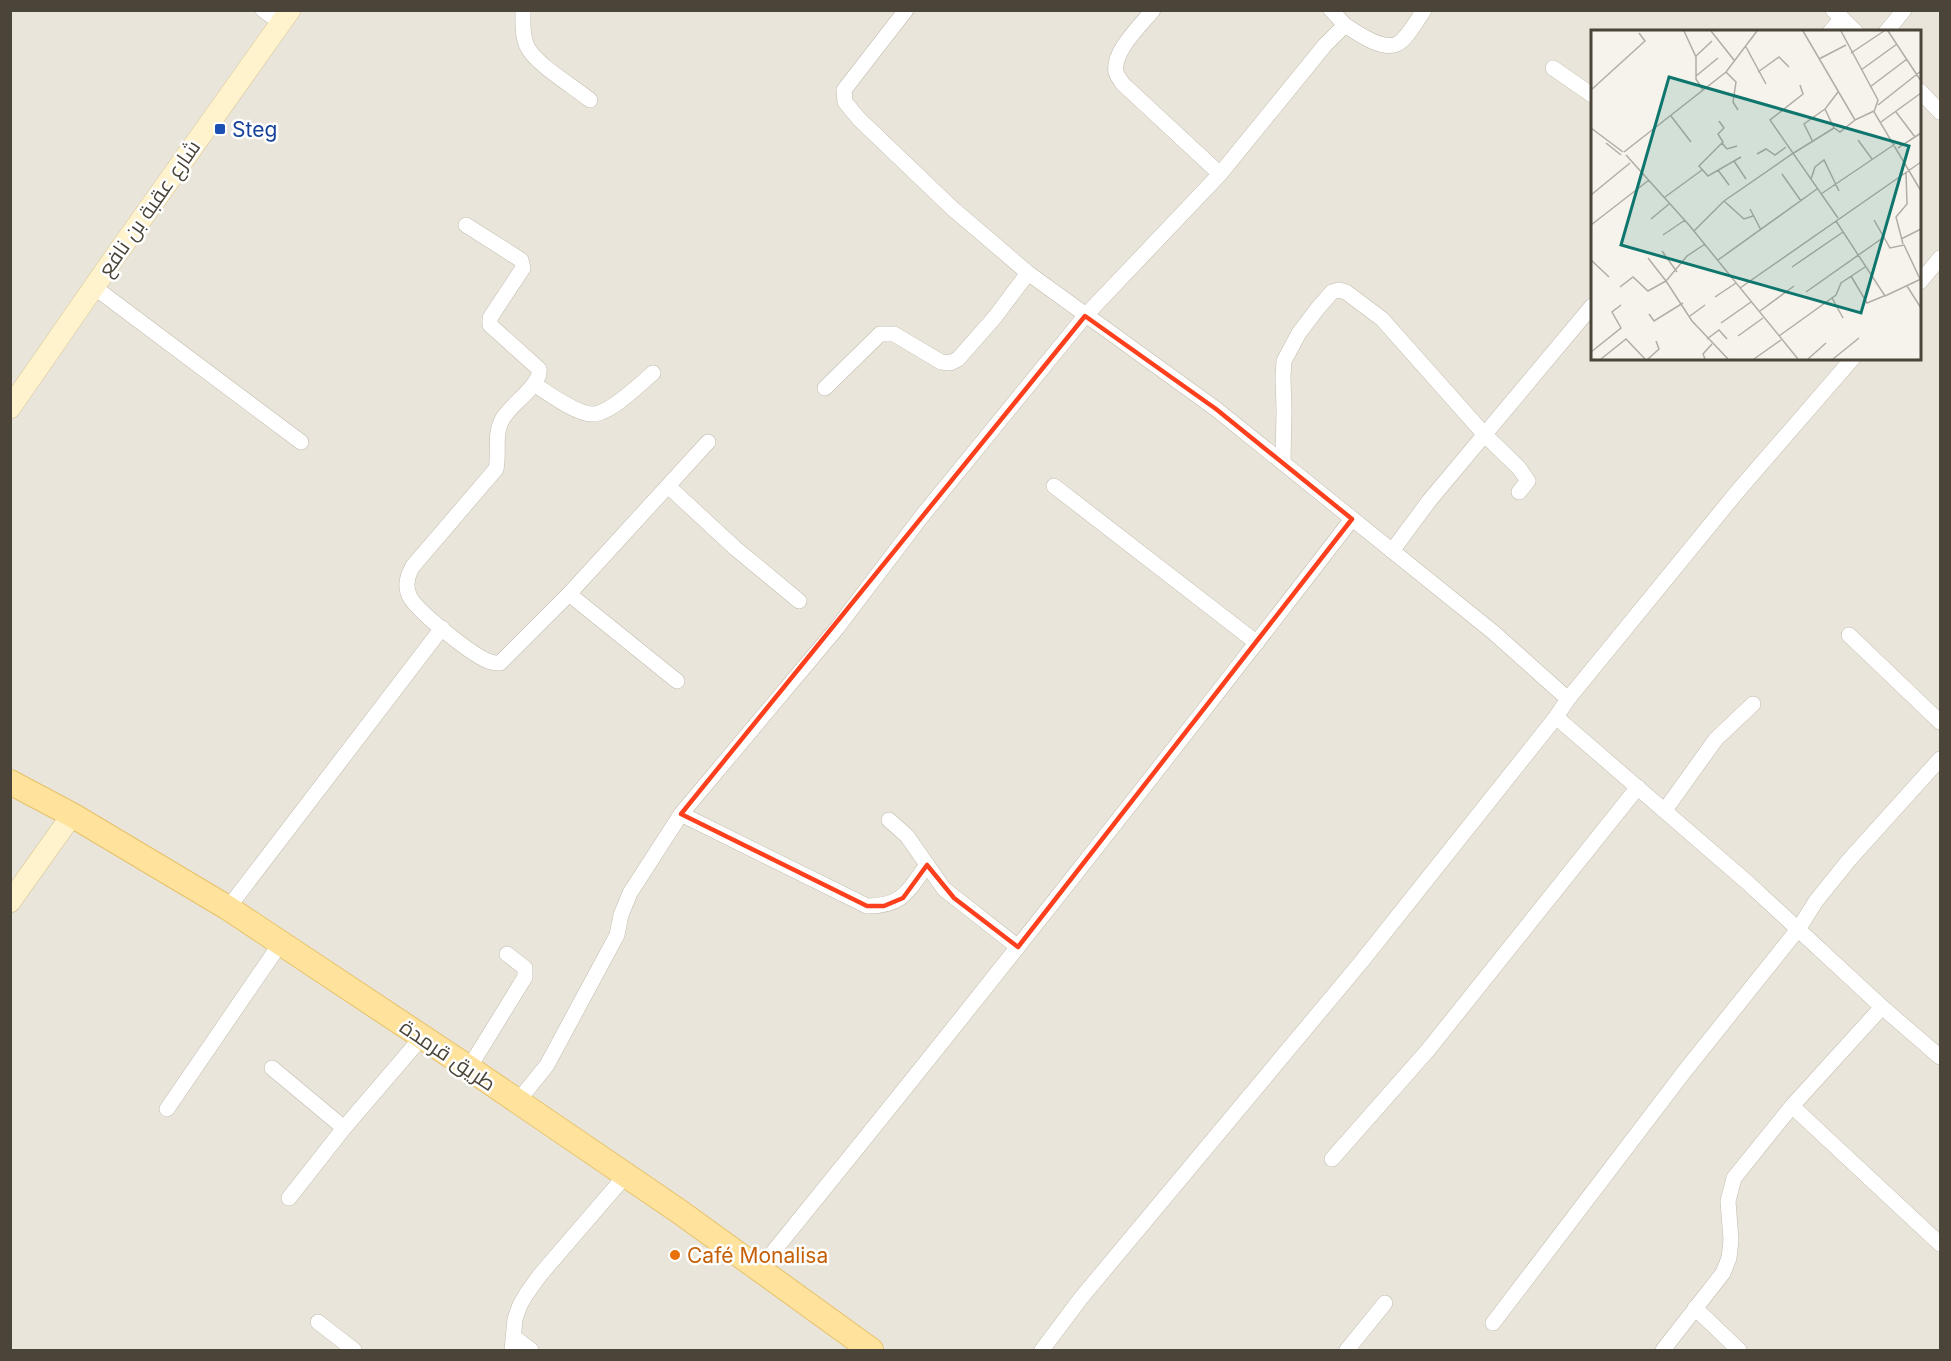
<svg xmlns="http://www.w3.org/2000/svg" width="1951" height="1361" viewBox="0 0 1951 1361" font-family="Inter,Cairo,sans-serif">
<style>
.residential{fill:#eae5da;fill-rule:evenodd}
.lines{fill:none;stroke-linecap:round;stroke-linejoin:round}
.street-casing{stroke:#c2bbae;stroke-width:16}
.secondary-casing{stroke:#d6c79b;stroke-width:22}
.primary-casing{stroke:#e6c16a;stroke-width:26}
.street{stroke:#fff;stroke-width:15}
.secondary{stroke:#fff3cd;stroke-width:21}
.primary{stroke:#ffe39c;stroke-width:24}
.marked{fill:none;stroke:#fc3f1d;stroke-width:4.5;stroke-linejoin:round}
.transit-dot{fill:#1a4fb4;stroke:#fff;stroke-width:2}
.food-dot{fill:#e8710a;stroke:#fff;stroke-width:2}
.labels{text-anchor:middle;dominant-baseline:central;stroke-width:5;stroke-linejoin:round;paint-order:stroke}
.transit-label{font-size:21px;fill:#164399;stroke:#fff;text-anchor:start}
.street-label{font-size:21px;fill:#4b4439;stroke:#fff}
.food-label{font-size:21px;fill:#c56008;stroke:#fff;text-anchor:start}
.inset-road{fill:none;stroke:#b2ada4;stroke-width:1.5}
.view{fill:#0f766e;fill-opacity:0.15;stroke:#0f766e;stroke-width:3}
.inset-edge{fill:none;stroke:#4b4439;stroke-width:3}
</style>
<rect width="100%" height="100%" fill="#f6f3ec"/>
<path class="residential" d="M11,11H1940V1350H11ZM1592,32H1920V358H1592Z"/>
<g class="lines">
<g class="street-casing">
<g id="street">
<path d="M263,10L281,23"/>
<path d="M523,10C523,23 522,37 528,48C537,65 574,87 590,100"/>
<path d="M906,10L844,90L845,102L859,119L952,208L1028,273L1216,409L1493,632L1568,699"/>
<path d="M1153,10C1141,25 1112,52 1116,72C1117,76 1121,81 1123,84L1220,174"/>
<path d="M1331,10L1345,25"/>
<path d="M1833,10L1856,32"/>
<path d="M1830,32L1842,18"/>
<path d="M1886,32L1904,10"/>
<path d="M1553,68L1592,95"/>
<path d="M1920,91L1940,112"/>
<path d="M466,225L521,260L523,268L490,318V325L539,369C542,383 515,402 506,414C492,431 500,450 496,469L413,566C407,576 404,586 410,597C417,611 475,658 491,662C494,663 497,663 500,663L569,594L708,442"/>
<path d="M1920,282L1940,258"/>
<path d="M94,287L301,442"/>
<path d="M534,384C548,393 576,414 592,414C609,415 640,384 653,373"/>
<path d="M825,388L880,334H894L941,362L950,363L958,359L995,317L1028,273"/>
<path d="M1283,463L1284,410L1283,377L1284,361L1299,333L1318,308L1332,292L1339,290L1346,292L1382,319L1485,435L1519,468L1528,481L1519,492"/>
<path d="M668,486L735,548L799,601"/>
<path d="M1054,486L1257,643"/>
<path d="M1392,551L1429,501L1592,306"/>
<path d="M569,594L677,681"/>
<path d="M1849,635L1940,722"/>
<path d="M1556,717L1748,883L1882,1007L1940,1057"/>
<path d="M1665,810L1716,739L1753,704"/>
<path d="M681,814L867,906C903,906 907,892 927,865"/>
<path d="M889,820L907,836L944,889L1018,947"/>
<path d="M228,908L442,628"/>
<path d="M272,1068L344,1128"/>
<path d="M469,1068L525,977V968L507,954"/>
<path d="M518,1101L547,1065L617,935L621,915L630,893L681,814L837,628L922,516L1085,316L1220,174L1325,45L1345,25C1357,33 1382,51 1397,44C1406,40 1418,19 1424,10"/>
<path d="M1792,1106L1940,1244"/>
<path d="M167,1109L280,944"/>
<path d="M1332,1159L1428,1050L1638,787"/>
<path d="M289,1198L344,1128L422,1037"/>
<path d="M760,1268C961,1021 1158,771 1352,519"/>
<path d="M1695,1308L1739,1350"/>
<path d="M318,1322L354,1350"/>
<path d="M1493,1323L1684,1072L1799,928L1816,901L1849,860L1940,759"/>
<path d="M514,1337L531,1350"/>
<path d="M512,1350L515,1319L520,1305L527,1293L540,1275L626,1175"/>
<path d="M1042,1350L1081,1298L1362,961L1556,717L1568,699L1737,492L1853,358"/>
<path d="M1347,1350L1385,1303"/>
<path d="M1663,1350L1723,1273L1729,1258L1731,1240L1728,1201L1734,1178L1792,1106L1882,1007"/>
</g>
</g>
<g class="secondary-casing">
<g id="secondary">
<path d="M10,408L114,258L290,10"/>
<path d="M10,902L72,815"/>
</g>
</g>
<g class="primary-casing">
<path id="primary" d="M10,782L72,815L228,908L469,1068L680,1212L871,1350"/>
</g>
<use href="#street" class="street"/>
<use href="#secondary" class="secondary"/>
<use href="#primary" class="primary"/>
</g>
<path class="marked" d="M1085,316L1216,409L1352,519L1018,947L954,898L927,865L903,898L884,906H867L681,814Z"/>
<rect class="transit-dot" x="214" y="123" width="12" height="12" rx="3"/>
<circle class="food-dot" cx="675" cy="1255" r="6"/>
<g class="labels">
<g class="transit-label">
<text x="232" y="129">Steg</text>
</g>
<g class="street-label">
<text transform="translate(149 208) rotate(-55)">شارع عقبة بن نافع</text>
<text transform="translate(448 1055) rotate(34)">طريق قرمدة</text>
</g>
<g class="food-label">
<text x="687" y="1255">Café Monalisa</text>
</g>
</g>
<g transform="translate(1591 30)">
<rect width="330" height="330" fill="#f6f3ec"/>
<path class="inset-road" d="M93,1L105,27V49L112,60M120,1L143,30M212,1L264,90L283,81M250,1L287,70L283,82L330,161M297,1L330,51M155,17L175,54M260,23L293,1M105,26L121,11M228,29L255,15M270,40L306,14M135,42L145,52L142,72L147,80M167,42L188,27L198,37M105,46L127,28M209,55L212,64L179,90L247,188M279,57L316,29M0,60L54,11L48,3M287,75L330,41M305,82L324,107M80,86L100,112M128,91L133,98L127,104L132,112L108,136L117,146L150,127M290,92L330,63M0,98L32,122M243,98L234,79L247,62M267,110L281,129M222,112L213,94L234,79M15,113L30,125M131,113L136,119L146,116M307,118L330,103M33,122L135,42L166,1M166,124L175,119L184,125L195,117M35,125L98,195L207,329M143,131L155,149M127,140L138,155M191,144L210,171M220,149L224,137L233,130L248,161M230,164L304,114M0,165L39,133M74,167L111,140M133,171L153,189L162,186M159,179L170,200M60,189L78,174M283,190L299,218L313,215L329,249M245,191L294,266L330,249M0,195L58,150M103,201L133,171L201,124L243,98L249,102L264,90M72,205L94,190M310,209L330,199M114,214L96,226L75,251L101,291L137,329M312,214L305,187L316,174L315,142M71,221L86,242M0,230L18,247M127,230L226,159M201,237L252,202M260,246L276,273L293,266M316,256L330,278M29,257L42,247L57,261L75,251L57,228M149,258L330,132M215,262L293,207M124,267L145,253M241,268L252,288M169,281L203,256M58,284L63,291L92,273M99,286L114,275M130,293L160,272M147,306L172,288M188,306L245,265L250,253L274,237M116,309L128,300L136,309M0,322L30,298L21,282L30,275M10,329L35,309L54,329M57,329L68,319L65,311M114,329L112,324L121,314M163,329L190,310M217,329L235,313M242,329L268,308"/>
<path class="view" d="M78,47L318,116L270,283L30,215Z"/>
<rect width="330" height="330" class="inset-edge"/>
</g>
<rect width="1951" height="1361" fill="none" stroke="#4b4439" stroke-width="24"/>
</svg>
